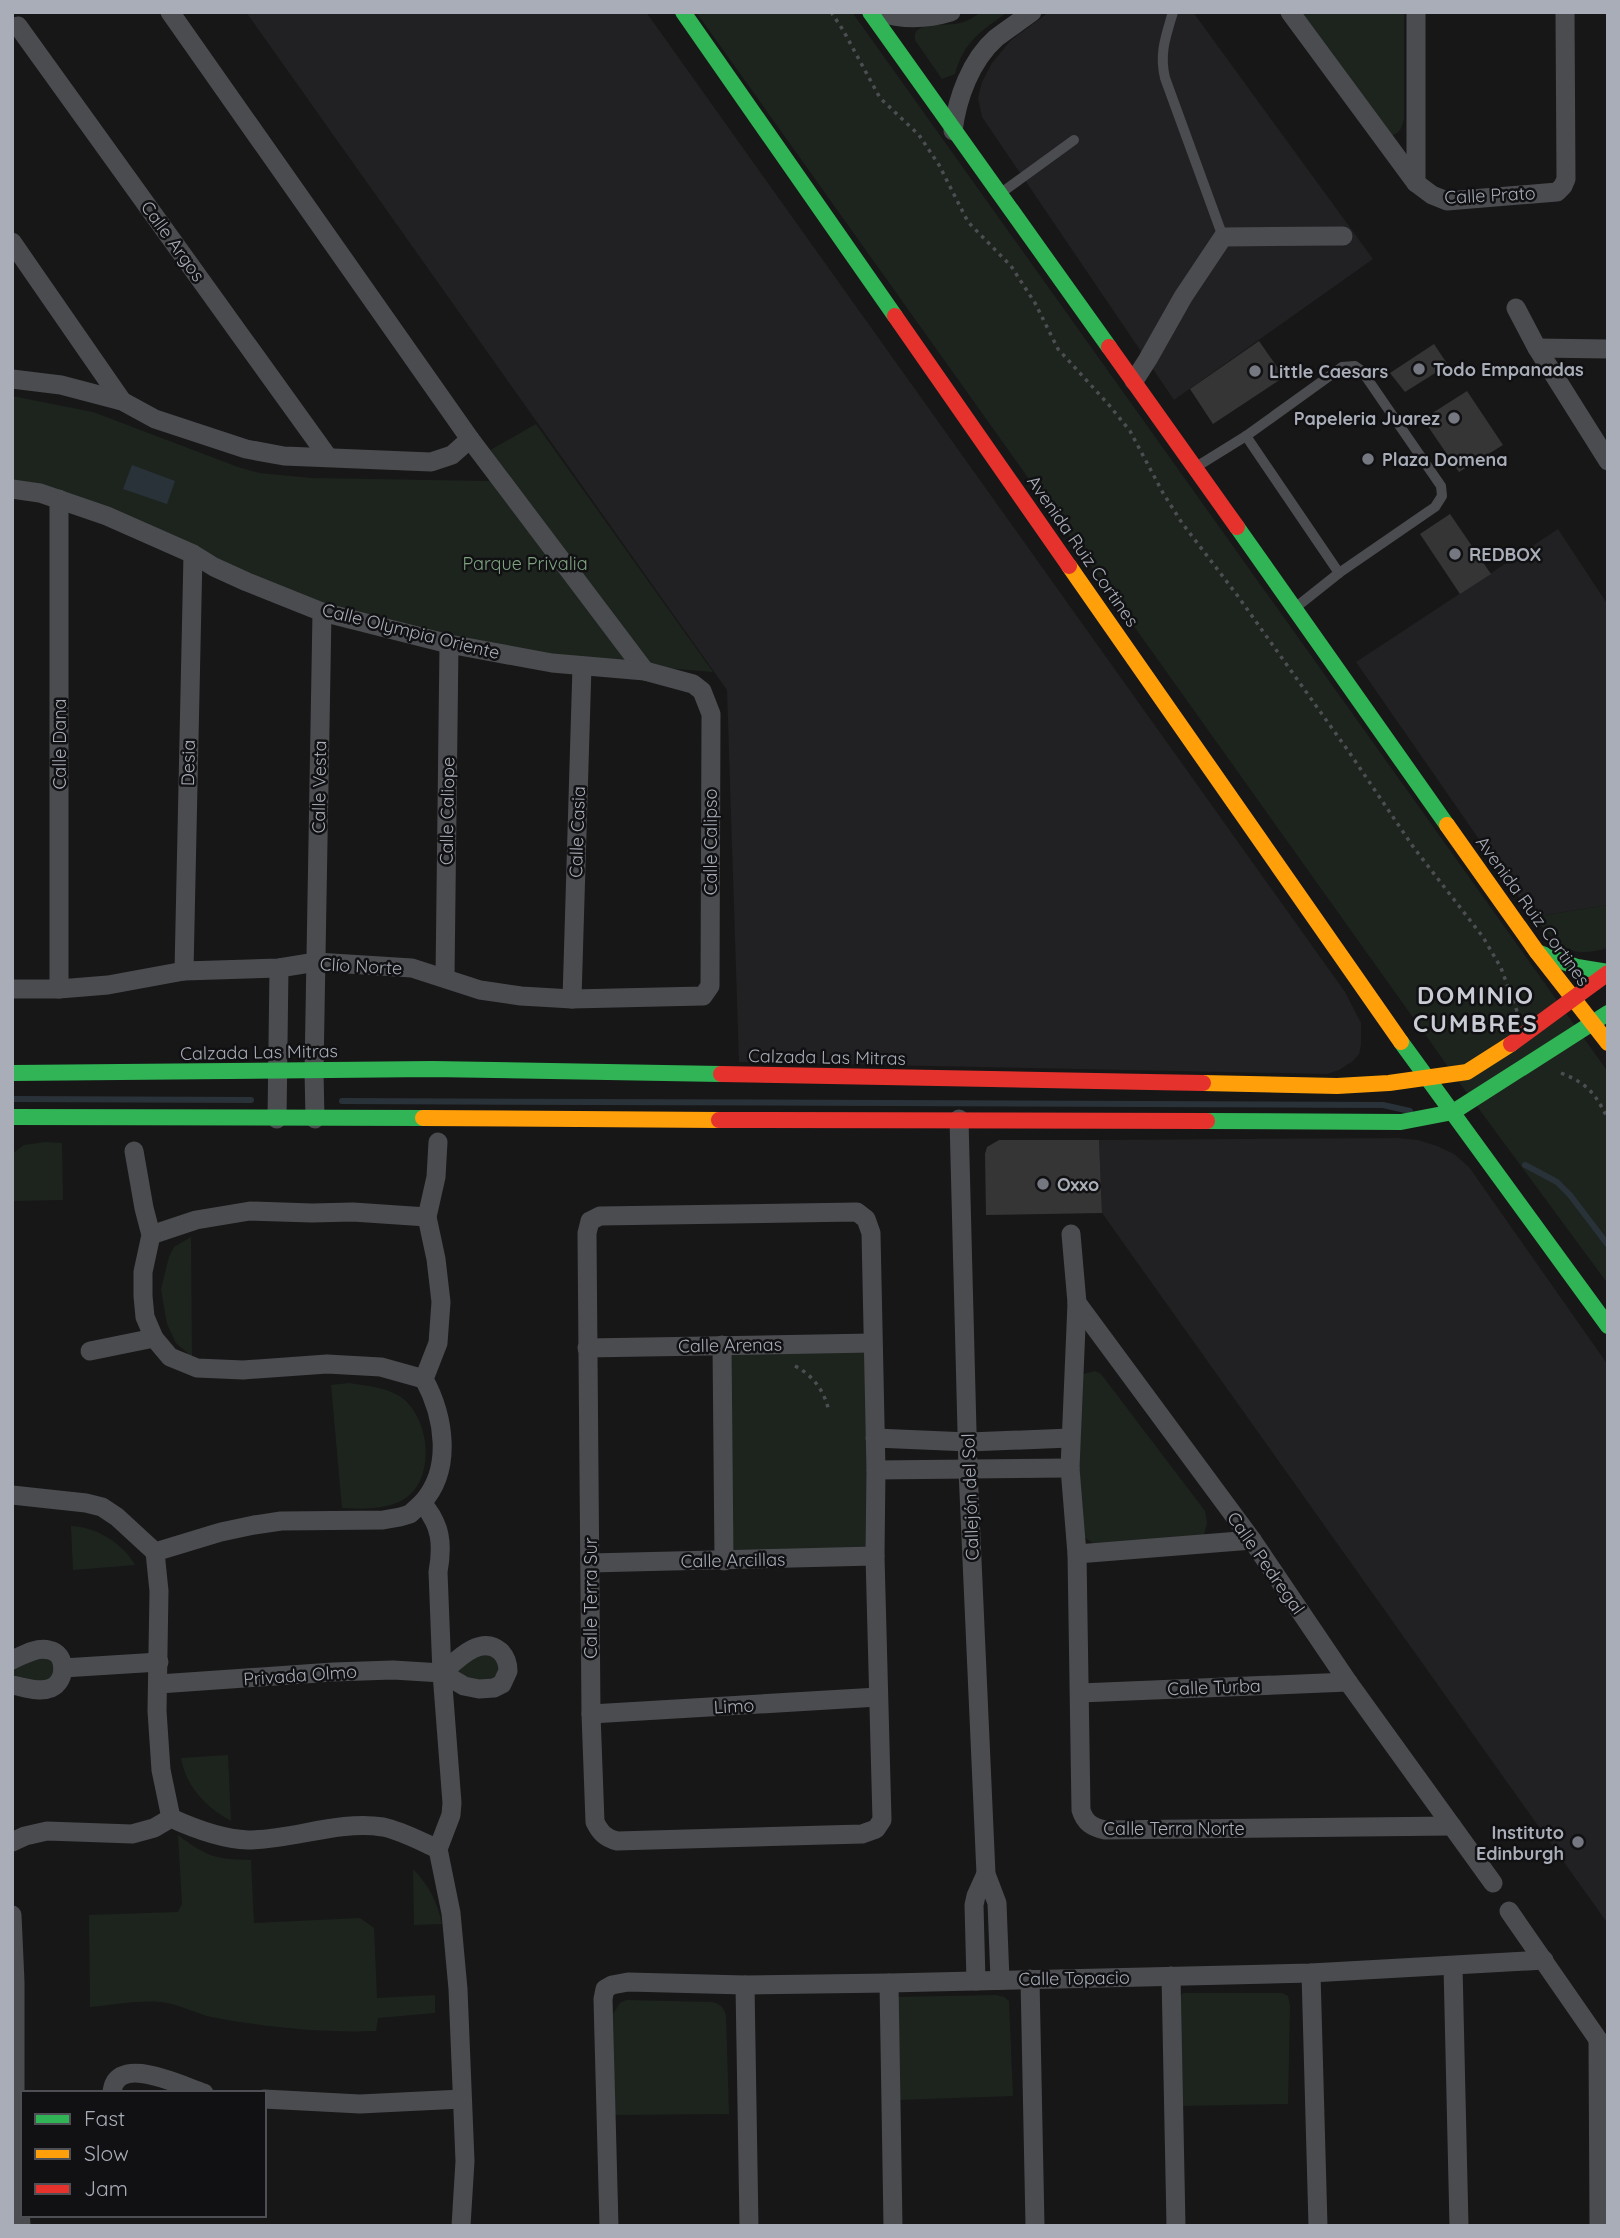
<svg xmlns="http://www.w3.org/2000/svg" width="1620" height="2238" viewBox="0 0 1620 2238" font-family="Quicksand,sans-serif">
<style>
.built{fill:#212123}
.green{fill:#1d241e}
.water{fill:#2a3239}
.lines{fill:none;stroke-linecap:round;stroke-linejoin:round}
.stream{stroke:#2a3239;stroke-width:6}
.building{fill:#353536}
.path{stroke:#4d4e52;stroke-width:3.5;stroke-dasharray:3.5 5;stroke-linecap:butt}
.lane{stroke:#4b4c50;stroke-width:10}
.street{stroke:#4b4c50;stroke-width:19}
.fast{stroke:#30b455;stroke-width:16}
.slow{stroke:#ff9f0a;stroke-width:16}
.jam{stroke:#e5322d;stroke-width:16}
.poi-dot{fill:#757880;stroke:#111113;stroke-width:2.5}
.labels{text-anchor:middle;dominant-baseline:central;stroke-width:5;stroke-linejoin:round;paint-order:stroke}
.street-label{font-size:18px;fill:#a8adb8;stroke:#111113}
.poi-label{font-size:18px;font-weight:bold;fill:#a8adb8;stroke:#111113;text-anchor:start}
.park-label{font-size:18px;fill:#7fa381;stroke:#111113}
.district-label{font-size:24px;font-weight:bold;letter-spacing:2px;fill:#c9ccd4;stroke:#111113}
</style>
<rect width="100%" height="100%" fill="#171717"/>
<g class="built">
<path d="M246,12H646L1345,992L1361,1023V1045L1359,1054L1353,1061L1339,1070L1327,1074L739,1062L727,690Z"/>
<path d="M1049,12H1193L1373,259L1174,400L982,117L978,98L982,82L992,63L1010,41Z"/>
<path d="M1558,529L1608,605V905L1533,917L1356,662Z"/>
<path d="M1397,1138L1418,1140L1437,1146L1454,1154L1469,1167L1608,1365V1924L1102,1213L1099,1140Z"/>
</g>
<g class="green">
<path d="M696,12H852L1608,1072V1284L1459,1082Z"/>
<path d="M981,12H1008C981,31 964,41 955,74L942,79L915,40C915,35 914,32 919,29C926,23 950,26 960,23C968,21 974,17 981,12Z"/>
<path d="M1296,12H1404V118C1402,130 1398,135 1386,137Z"/>
<path d="M12,396L93,412L238,467L259,473L312,478L488,481L499,473L485,453L536,424L713,672L560,659L330,608L12,484Z"/>
<path d="M1608,905V948C1566,960 1559,944 1533,917Z"/>
<path d="M45,1142L62,1143L63,1200L12,1201V1154L24,1145Z"/>
<path d="M191,1237L192,1357L176,1343L167,1324L161,1289L169,1257L174,1247Z"/>
<path d="M872,1343L875,1556L724,1561L722,1345Z"/>
<path d="M1095,1371L1101,1374L1205,1511L1207,1523L1204,1535L1194,1541L1093,1543L1081,1535L1076,1388L1080,1375Z"/>
<path d="M349,1383C367,1386 386,1387 401,1397C431,1419 437,1482 401,1501C383,1510 360,1509 342,1508L331,1385Z"/>
<path d="M71,1526C97,1527 122,1543 135,1565L73,1570Z"/>
<path d="M479,1652L504,1661L491,1684L456,1678L459,1661Z"/>
<path d="M32,1657C53,1659 58,1660 50,1681L12,1683V1667Z"/>
<path d="M228,1755L231,1821C206,1807 186,1787 181,1758Z"/>
<path d="M178,1835C207,1857 215,1859 251,1860L254,1923L360,1918L374,1928L377,1998L435,1995V2013L378,2018L376,2031C320,2033 265,2027 211,2017C194,2013 177,2003 160,2002C139,2000 112,2005 90,2007L89,1915L178,1912L182,1904Z"/>
<path d="M413,1869C429,1886 437,1901 442,1924L414,1925Z"/>
<path d="M1183,1993H1282L1288,1996L1290,2006L1288,2104L1180,2106L1178,1998Z"/>
<path d="M996,1995L1004,1997L1009,2001L1013,2096L896,2100L894,1997Z"/>
<path d="M626,2000L712,2002C721,2004 725,2009 726,2017L729,2114L614,2115L613,2014L620,2003Z"/>
</g>
<path class="water" d="M132,465L175,481L167,504L123,489Z"/>
<g class="lines">
<g class="stream">
<path d="M12,1099L251,1100"/>
<path d="M342,1101L1383,1105L1410,1111"/>
<path d="M1525,1165L1557,1182L1570,1195L1608,1245"/>
</g>
</g>
<g class="building">
<path d="M1259,341L1284,377L1213,424L1190,389Z"/>
<path d="M1434,344L1448,365L1405,392L1390,373Z"/>
<path d="M1467,391L1503,445L1459,472L1423,419Z"/>
<path d="M1450,514L1491,574L1460,594L1420,534Z"/>
<path d="M999,1140H1099L1102,1213L986,1215L985,1154L987,1147Z"/>
</g>
<g class="lines">
<g class="path">
<path d="M831,12L843,30L880,98L919,135L939,165L968,222L1011,266L1035,303L1058,349L1109,405L1130,431L1163,493L1182,523L1237,595L1349,752L1414,848L1483,937L1501,968L1518,1014"/>
<path d="M1561,1073C1588,1084 1595,1093 1608,1119"/>
<path d="M795,1366C814,1376 824,1391 829,1411"/>
</g>
<g class="lane">
<path d="M1173,12C1166,36 1159,53 1165,78L1223,237"/>
<path d="M1001,193L1074,140"/>
<path d="M1246,436L1339,573"/>
<path d="M1196,467L1246,436L1342,367L1355,366L1362,371L1441,486L1442,496L1435,507L1339,573L1295,608"/>
</g>
<g class="street">
<path d="M170,12L470,439L645,671"/>
<path d="M879,12C902,20 928,19 951,12"/>
<path d="M1290,12L1416,183L1432,195L1447,201L1557,192L1563,186L1566,179L1565,12"/>
<path d="M18,26L328,457"/>
<path d="M953,131C957,98 971,60 996,38C1008,29 1020,21 1032,12"/>
<path d="M1416,183V12"/>
<path d="M12,242L122,401"/>
<path d="M1516,308L1537,348L1608,461"/>
<path d="M1537,348L1608,349"/>
<path d="M12,379L61,385L122,401L155,419L246,449L284,456L431,462L452,455L470,439"/>
<path d="M1134,381L1148,359L1183,297L1223,237L1343,236"/>
<path d="M12,489L40,493L107,516L193,554L214,567L247,582L322,612L449,644L552,663L645,671L693,684L702,691L711,714L710,986L703,996L572,999L521,996L480,990L412,968L316,962L279,968L184,971L108,985L59,989H12"/>
<path d="M184,971L193,554"/>
<path d="M445,978L449,644"/>
<path d="M59,989V499"/>
<path d="M572,999L582,666"/>
<path d="M277,1119L279,968"/>
<path d="M315,1119L314,1071L322,612"/>
<path d="M959,1119L968,1470L986,1874L997,1903L1000,1980"/>
<path d="M438,1142L436,1177L427,1217L436,1259L441,1302L438,1343L424,1379C444,1416 453,1469 422,1503C441,1524 443,1544 438,1572L442,1673L452,1803L451,1815L438,1849L451,1913L458,1989L465,2161L461,2226"/>
<path d="M134,1151L144,1208L151,1235L143,1272V1296L145,1317L154,1338L170,1357L197,1368L243,1370L327,1364L381,1367L424,1379"/>
<path d="M857,1212L866,1219L871,1233L876,1470L875,1556L882,1820L876,1829L862,1834L617,1841C605,1838 600,1832 595,1822L591,1714L587,1233L590,1221L600,1216Z"/>
<path d="M1071,1234L1077,1303L1070,1468L1077,1554L1081,1810C1085,1823 1092,1827 1105,1830L1452,1826"/>
<path d="M151,1235L196,1220L250,1211L312,1213L353,1212L427,1217"/>
<path d="M1077,1303L1252,1540L1348,1682L1493,1883"/>
<path d="M722,1345L724,1561"/>
<path d="M587,1348L872,1343"/>
<path d="M90,1351L154,1338"/>
<path d="M875,1438L969,1442L1070,1438"/>
<path d="M876,1470L1070,1468"/>
<path d="M12,1495L86,1503L102,1507L117,1517L155,1552L221,1532L254,1525L281,1521L383,1520L400,1517L410,1514L422,1503"/>
<path d="M155,1552L159,1591L157,1711L161,1770L171,1818"/>
<path d="M1077,1554L1252,1540"/>
<path d="M590,1563L875,1556"/>
<path d="M12,1660C23,1655 36,1647 49,1650C67,1653 67,1681 51,1688C39,1693 24,1687 12,1685"/>
<path d="M63,1668L159,1662"/>
<path d="M159,1684L333,1672L393,1670L442,1673L464,1686L479,1689L494,1688L502,1684L508,1671C508,1663 506,1657 500,1651C480,1634 456,1661 442,1673"/>
<path d="M1080,1693L1348,1682"/>
<path d="M591,1714L878,1697"/>
<path d="M12,1842L25,1836L47,1831L132,1834L154,1828L171,1818C195,1829 221,1839 248,1840C293,1840 338,1820 383,1827C402,1831 420,1841 438,1849"/>
<path d="M1509,1911L1604,2048"/>
<path d="M12,1915L15,1982V2106L21,2226"/>
<path d="M1453,1966L1459,2226"/>
<path d="M1311,1973L1318,2226"/>
<path d="M1171,1976L1176,2226"/>
<path d="M1030,1979L1035,2226"/>
<path d="M976,1981L974,1905L976,1896L986,1874"/>
<path d="M889,1983L893,2226"/>
<path d="M745,1985L749,2226"/>
<path d="M1598,2040L1599,2226"/>
<path d="M112,2093C115,2052 182,2086 204,2093"/>
<path d="M264,2099L360,2104L462,2099"/>
<path d="M609,2226L603,1999L605,1989L612,1985L628,1982L745,1985L889,1983L1311,1973L1544,1960"/>
</g>
<g class="fast">
<path d="M683,12L895,316"/>
<path d="M870,12L1109,347"/>
<path d="M1237,527L1447,825"/>
<path d="M1537,952L1577,967L1608,972"/>
<path d="M1401,1042L1608,1326"/>
<path d="M12,1073L432,1069L721,1074"/>
<path d="M12,1117L423,1118"/>
<path d="M1207,1121L1401,1122L1453,1112L1608,1013"/>
</g>
<g class="slow">
<path d="M1069,566L1401,1042"/>
<path d="M1447,825L1537,952L1608,1043"/>
<path d="M1203,1083L1337,1086L1389,1083L1467,1072L1511,1044"/>
<path d="M423,1118L719,1120"/>
</g>
<g class="jam">
<path d="M895,316L1069,566"/>
<path d="M1109,347L1237,527"/>
<path d="M1511,1044L1608,973"/>
<path d="M721,1074L1203,1083"/>
<path d="M719,1120L1207,1121"/>
</g>
</g>
<g class="poi-dot">
<circle cx="1419" cy="369" r="7"/>
<circle cx="1255" cy="371" r="7"/>
<circle cx="1454" cy="418" r="7"/>
<circle cx="1368" cy="459" r="7"/>
<circle cx="1455" cy="554" r="7"/>
<circle cx="1043" cy="1184" r="7"/>
<circle cx="1578" cy="1842" r="7"/>
</g>
<g class="labels">
<g class="street-label">
<text transform="translate(1490 195) rotate(-3)">Calle Prato</text>
<text transform="translate(173 241) rotate(54)">Calle Argos</text>
<text transform="translate(1083 551) rotate(55)">Avenida Ruiz Cortines</text>
<text transform="translate(411 631) rotate(14)">Calle Olympia Oriente</text>
<text transform="translate(59 744) rotate(-90)">Calle Dana</text>
<text transform="translate(188 763) rotate(-89)">Desia</text>
<text transform="translate(319 787) rotate(-89)">Calle Vesta</text>
<text transform="translate(447 811) rotate(-89)">Calle Caliope</text>
<text transform="translate(577 832) rotate(-88)">Calle Casia</text>
<text transform="translate(710 842) rotate(-90)">Calle Calipso</text>
<text transform="translate(1533 911) rotate(54)">Avenida Ruiz Cortines</text>
<text transform="translate(361 966) rotate(3)">Clío Norte</text>
<text transform="translate(259 1052) rotate(-1)">Calzada Las Mitras</text>
<text transform="translate(827 1057) rotate(1)">Calzada Las Mitras</text>
<text transform="translate(730 1345) rotate(-1)">Calle Arenas</text>
<text transform="translate(970 1497) rotate(-92)">Callejón del Sol</text>
<text transform="translate(733 1560) rotate(-1)">Calle Arcillas</text>
<text transform="translate(1266 1563) rotate(55)">Calle Pedregal</text>
<text transform="translate(590 1598) rotate(-90)">Calle Terra Sur</text>
<text transform="translate(300 1675) rotate(-4)">Privada Olmo</text>
<text transform="translate(1214 1687) rotate(-2)">Calle Turba</text>
<text transform="translate(734 1706) rotate(-3)">Limo</text>
<text x="1174" y="1828">Calle Terra Norte</text>
<text transform="translate(1074 1978) rotate(-1)">Calle Topacio</text>
</g>
<g class="poi-label">
<text x="1433" y="369">Todo Empanadas</text>
<text x="1269" y="371">Little Caesars</text>
<text x="1440" y="418" text-anchor="end">Papeleria Juarez</text>
<text x="1382" y="459">Plaza Domena</text>
<text x="1469" y="554">REDBOX</text>
<text x="1057" y="1184">Oxxo</text>
<text x="1564" y="1832" text-anchor="end">Instituto<tspan x="1564" dy="21">Edinburgh</tspan></text>
</g>
<g class="park-label">
<text x="525" y="563">Parque Privalia</text>
</g>
<g class="district-label">
<text x="1476" y="995">DOMINIO<tspan x="1476" dy="28">CUMBRES</tspan></text>
</g>
</g>
<rect width="1620" height="2238" fill="none" stroke="#a8adb8" stroke-width="28"/>
<rect x="21" y="2091" width="245" height="126" fill="#111113" stroke="#4d4f55" stroke-width="2"/>
<rect x="35" y="2114" width="35" height="10" fill="#30b455" stroke="#4d4f55" stroke-width="2"/>
<text x="84" y="2126" font-size="21" fill="#a8adb8">Fast</text>
<rect x="35" y="2149" width="35" height="10" fill="#ff9f0a" stroke="#4d4f55" stroke-width="2"/>
<text x="84" y="2161" font-size="21" fill="#a8adb8">Slow</text>
<rect x="35" y="2184" width="35" height="10" fill="#e5322d" stroke="#4d4f55" stroke-width="2"/>
<text x="84" y="2196" font-size="21" fill="#a8adb8">Jam</text>
</svg>
